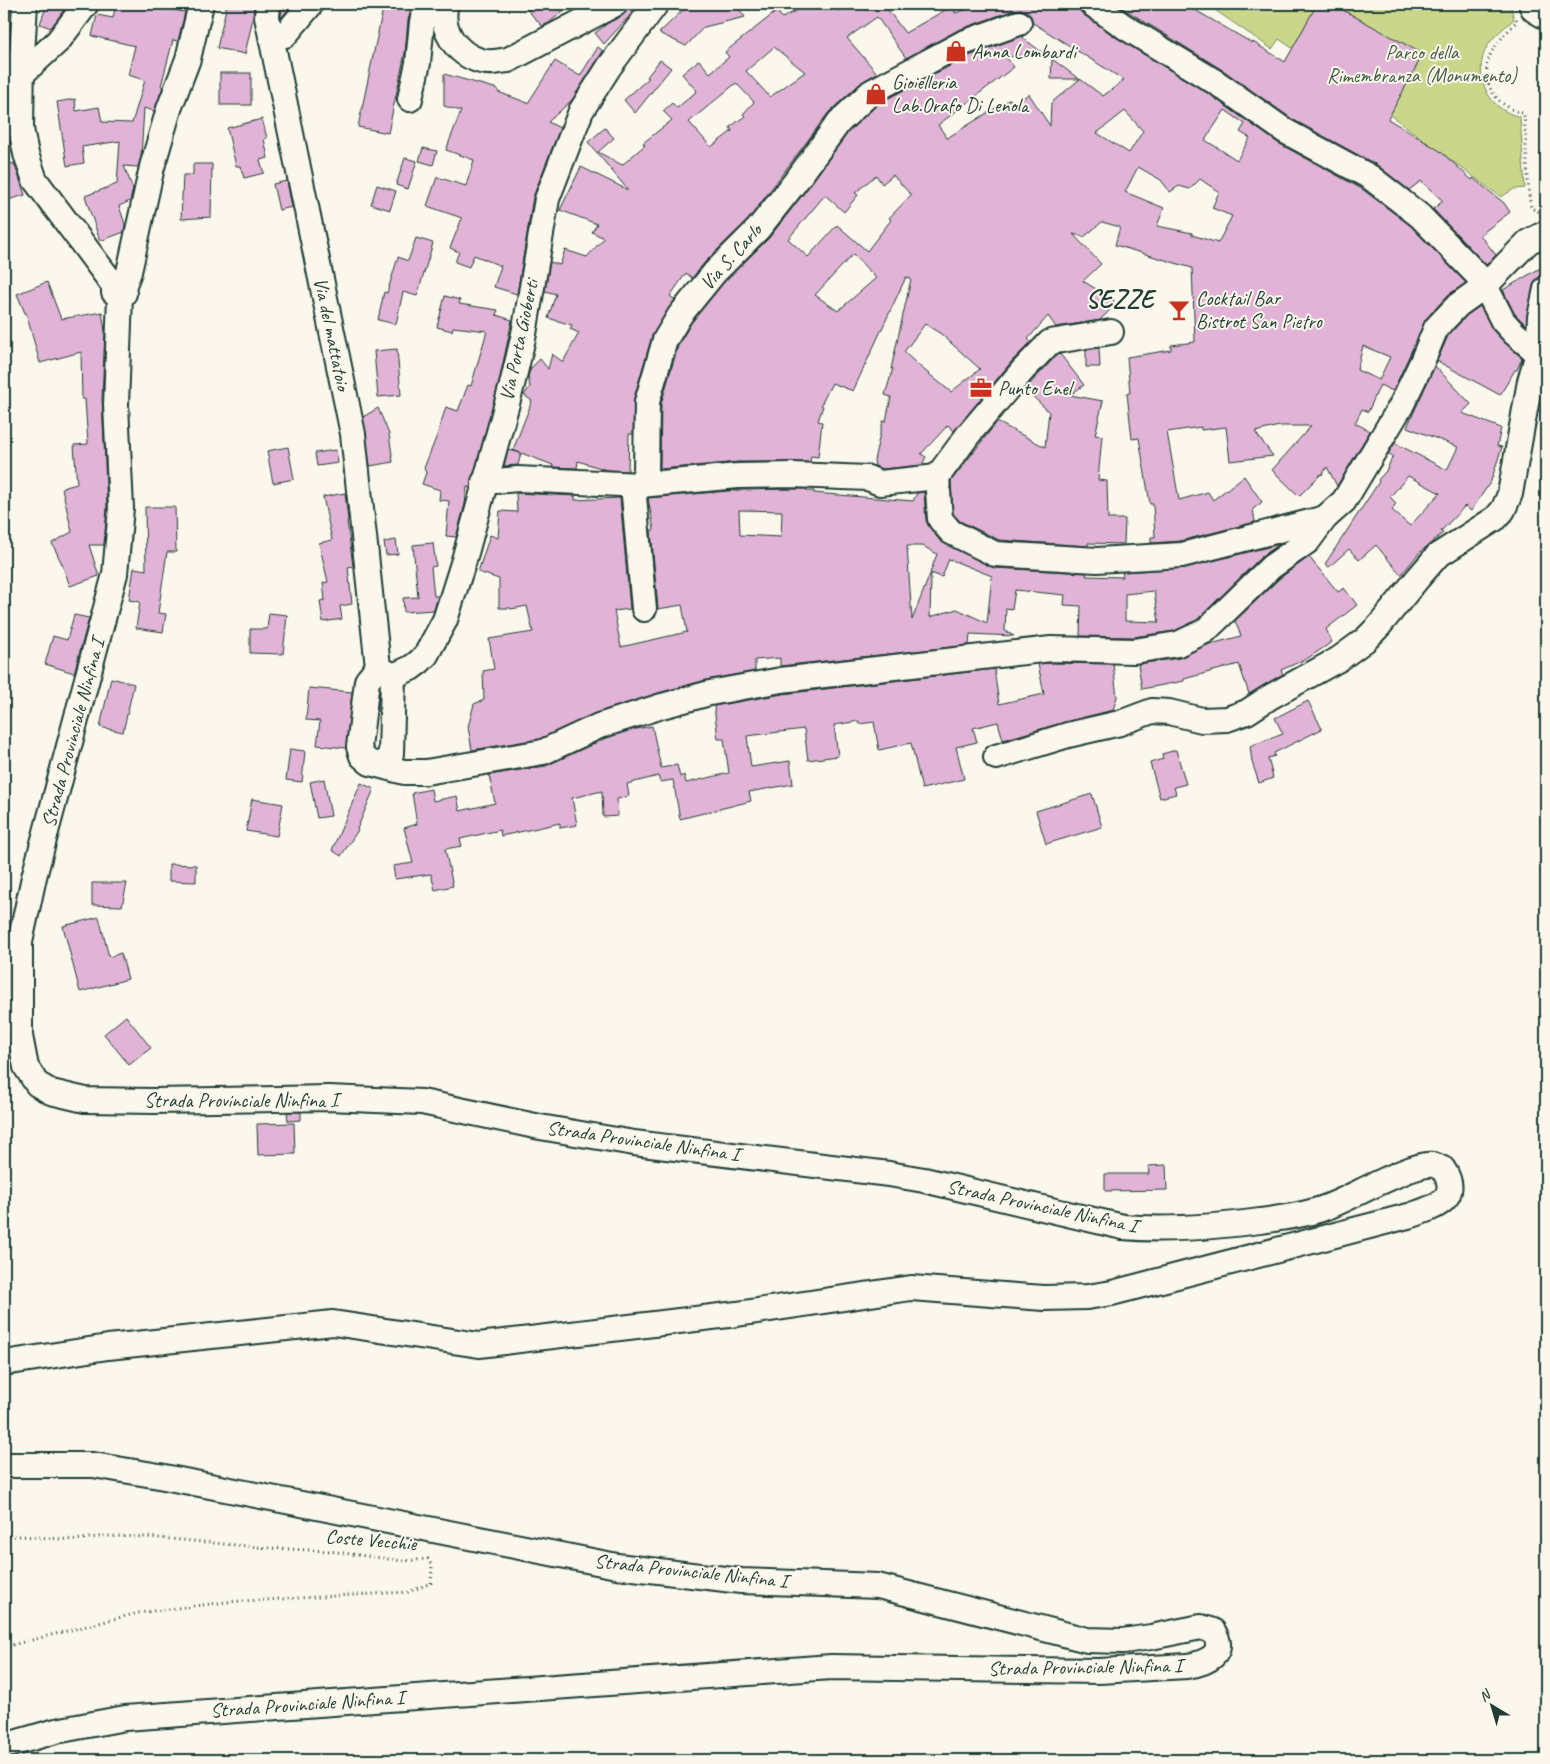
<svg xmlns="http://www.w3.org/2000/svg" width="1550" height="1764" viewBox="0 0 1550 1764" font-family="Caveat,sans-serif">
<style>
.green{fill:#cad78b;stroke:#748a60}
.building{fill:#e1b4d7;stroke:#1f3d34;fill-rule:evenodd}
.lines{fill:none;stroke-linecap:round;stroke-linejoin:round}
.minor-casing{stroke:#1f3d34;stroke-width:28}
.path{stroke:#1f3d34;stroke-width:3;stroke-dasharray:1 4;stroke-linecap:butt}
.minor{stroke:#fbf7ec;stroke-width:24}
.labels{text-anchor:middle;dominant-baseline:central;stroke-width:4;stroke-linejoin:round;paint-order:stroke}
.poi-label{font-size:20px;fill:#1f3d34;stroke:#fbf7ec;text-anchor:start}
.park-label{font-size:20px;fill:#415c45;stroke:#fbf7ec}
.street-label{font-size:20px;fill:#1f3d34;stroke:#fbf7ec}
.district-label{font-size:25px;font-weight:bold;letter-spacing:1px;fill:#1f3d34;stroke:#fbf7ec}
</style>
<rect width="100%" height="100%" fill="#fbf7ec"/>
<filter id="ink" filterUnits="userSpaceOnUse"><feTurbulence type="fractalNoise" baseFrequency=".02" numOctaves="2"/><feDisplacementMap in="SourceGraphic" scale="10" xChannelSelector="R" yChannelSelector="G"/><feConvolveMatrix kernelMatrix="1 2 1 2 8 2 1 2 1" color-interpolation-filters="sRGB"/></filter>
<g filter="url(#ink)">
<path class="green" d="M1206,4H1510L1514,19C1506,27 1495,34 1489,44C1475,63 1481,93 1499,107C1505,112 1513,115 1520,117L1525,188L1514,189L1501,197L1386,112L1279,39L1272,49Z"/>
<g class="building">
<path d="M47,4H68L51,28L40,24Z"/>
<path d="M116,4H139L185,12L178,41L173,40L161,86L163,87L154,111L144,108L141,157L138,167L124,166L133,189L130,201L119,206L125,224L124,232L100,241L85,196L117,184L120,141L82,147L84,163L67,166L57,102L75,99L76,111L99,107L102,122L132,123L145,80L128,75L135,46L92,36L97,15L113,18Z"/>
<path d="M227,4H254L253,18L245,54L217,48Z"/>
<path d="M282,4H293L281,18V16Z"/>
<path d="M384,4H413L408,20L405,53L388,133L358,127Z"/>
<path d="M522,4H571L549,23L542,26Z"/>
<path d="M702,4H735L745,17L704,27L686,46L659,33L684,9Z"/>
<path d="M809,4H833L839,11L846,4H898L888,10L905,33L954,5L955,13L984,4H1078L1080,10L1084,15L1117,38L1209,94L1278,143L1362,189L1411,226L1466,283L1448,295L1426,319L1393,391L1380,385L1368,412L1362,409L1355,423L1370,431L1337,486L1327,467L1322,475L1321,474L1299,496L1272,470L1311,426H1279L1255,432L1273,456L1230,461L1226,427L1201,430V427L1167,432L1179,500L1208,492L1213,500L1244,476L1262,502L1253,509L1255,522L1180,541L1151,543V537H1155L1153,504H1150L1139,438L1132,439L1127,393H1130L1127,357L1171,350V345L1195,342L1192,268L1115,245L1120,227L1102,222L1084,237L1073,234L1101,264L1083,281L1114,300L1109,311L1100,320L1056,327L1048,316L1028,339L1031,342L1012,361L954,431L948,425L921,454L926,457L922,465L882,469L875,466L874,460L883,421H886L891,397L885,395L893,368L891,369L911,279L906,277L853,391L832,383L821,405L823,406L818,421L822,422L818,457L811,456L810,462H738L660,469L661,404L678,346L691,323L725,281L769,238L807,189L849,131L879,103L969,56L1025,35L1023,38L1043,53L1006,57L1014,67L938,125L947,138L1010,99L1013,104L1029,94L1050,126L1051,103L1080,79L1103,96L1124,80L1033,23L1032,24V18L1028,13L1021,9L1014,10L958,30L906,58L877,17L847,38L877,73L862,82L829,112L748,220L705,262L692,278L686,273L670,296L675,300L652,336L634,398L633,434H629L628,471L607,470L578,461L577,468L552,467L553,465L513,450L532,401L524,395L530,387L528,376L531,368L540,359L548,369L552,354L563,362L579,333L570,329L572,325L548,318L556,294L545,291L550,262L560,265L565,250L587,257L604,238L592,232L597,224L560,210L581,167L628,190L588,142L605,128L614,138L598,152L622,165L645,145L643,143L672,120L663,111L672,103L677,108L697,91L682,74L699,60L710,73L729,57L725,52L777,11L782,18ZM774,47L805,72L770,97L746,71ZM736,83L754,102L743,114L745,116L730,127L732,131L711,147L689,122ZM1225,110L1245,124L1240,132L1250,138L1237,160L1205,140ZM1125,111L1143,131L1129,153L1097,133ZM1138,167L1161,180L1170,192L1179,186L1190,189L1200,179L1219,192L1212,208L1232,216L1218,243L1192,235V233L1157,226L1164,208L1125,192ZM876,175L882,184L893,175L911,195L889,218L891,220L867,251L837,225L808,257L788,239L825,195L844,212L858,195L855,193ZM853,254L876,278L838,311L815,295ZM925,324L941,334L980,369L951,392L918,365L904,352ZM1363,346L1390,357L1379,380L1357,370Z"/>
<path d="M1116,4H1202L1195,10L1252,43L1253,42L1285,62L1317,4H1332L1423,54L1388,119L1440,151L1472,180L1473,178L1504,203L1510,212L1480,235L1496,255L1486,265L1433,209L1443,201L1421,181L1409,190L1377,165L1292,119L1224,71Z"/>
<path d="M629,7L633,12L604,44L595,33L608,23L622,16Z"/>
<path d="M4,25L10,27L9,43L4,42Z"/>
<path d="M598,47L603,51L572,100L548,122L560,128L533,197L517,294L494,287L501,266L474,255L469,267L455,262L459,252L450,248L462,218L427,206L437,177L466,186L474,160L446,150L461,111L444,106V74L498,89V92L528,103L555,61L580,76Z"/>
<path d="M1052,59L1079,79H1051Z"/>
<path d="M660,60L671,68L635,113L624,100L649,78L647,77Z"/>
<rect x="220" y="73" width="31" height="32"/>
<path d="M262,119L267,138L264,139L268,158L260,160L264,173L244,178L240,166H236L227,128Z"/>
<path d="M423,148L437,151L433,165L419,161Z"/>
<path d="M405,158L417,161L408,189L396,185Z"/>
<path d="M14,163L25,195L4,201V166Z"/>
<path d="M193,164H212L211,217L181,219L183,175H193Z"/>
<path d="M287,181L292,207L279,210L273,184Z"/>
<path d="M377,185L396,191L390,210L371,204Z"/>
<path d="M416,238L433,243L417,296L403,292L396,324L378,320L384,292L387,293L398,257L408,261Z"/>
<path d="M1542,267L1543,276L1536,279L1533,286L1526,325L1514,313L1503,290Z"/>
<path d="M47,282L61,319L102,312L105,331L102,398L107,508L104,545H89L99,576L70,586L62,564L52,543L72,532L62,488L77,484L74,445L88,444L85,399H82L81,352L40,363L26,313H25L17,294Z"/>
<path d="M445,296L460,300L459,304L498,310L496,315L512,320L499,382L471,484L470,488L467,487L465,504L456,537L446,536L449,501L439,500L440,490L422,484L426,473L424,468L436,438L446,407L458,411L468,385L471,386L487,331L453,327L452,331L437,327Z"/>
<path d="M1480,306L1493,330L1505,343L1522,358L1517,370H1515L1500,395L1437,361L1448,336L1467,315Z"/>
<path d="M1099,348L1100,367H1086V350Z"/>
<path d="M397,349L401,395L378,397L374,351Z"/>
<path d="M1060,354L1084,385L1070,395L1103,401L1095,435L1102,436L1098,480L1107,481L1108,519H1125L1124,544L1088,543V546L999,540L960,521L953,514L951,481L997,422L1045,447L1049,412L1025,389L1057,355Z"/>
<path d="M1435,366L1471,404L1462,413L1501,428L1497,446L1502,447L1491,481L1471,511L1465,506L1441,531L1443,533L1419,553L1401,575L1376,545L1359,560L1349,549L1329,567L1325,564L1379,482L1378,480L1386,471L1393,456L1388,454L1395,443L1447,470L1458,447L1407,427ZM1408,476L1440,493L1410,526L1392,510L1396,503L1390,497Z"/>
<path d="M378,408L389,434L393,462L370,466L363,417Z"/>
<path d="M288,447L294,479L273,483L267,451Z"/>
<path d="M336,450L338,463L317,466L315,453Z"/>
<path d="M508,450L521,453L518,465L504,466Z"/>
<path d="M792,489H807V491H814V493L913,501L917,493L924,492L926,521L930,528L940,541L994,568L1087,573L1086,576L1123,577L1122,572L1185,568L1280,544L1261,557L1197,620L1174,631L1133,637L1080,636L1081,606L1064,605L1065,595L1015,590L1012,609L1006,608L1005,631L1014,636L970,634L969,645L780,666V658L755,660V671L706,680L658,693L595,713L539,739L472,750L468,727L471,716L474,704L484,700L483,671L494,669L489,639L533,632L527,606L511,609V608H499V579L478,572L490,535L498,538L500,511L517,512L516,493L575,496V500L620,498L630,609L614,611L621,647L687,632L682,605L658,609L651,530H654L648,498L739,490ZM739,510L782,511L781,537L740,535ZM907,546H923L937,554L930,573L942,577L949,559L992,576L987,623L957,609L930,617L931,574H930L912,620ZM1154,591L1159,622L1125,621V594Z"/>
<path d="M345,493L348,520L347,521L353,566L348,567L352,604L340,606L342,619L323,622L320,601L325,600L323,583L328,582L319,543L332,540L323,497Z"/>
<path d="M145,507H175L176,552H167L158,613L166,614L163,632L136,628L140,602L129,600L134,568L146,570Z"/>
<path d="M396,540L398,554L386,555L384,542Z"/>
<path d="M433,543L436,566L431,567L434,596H438L434,610L404,612L403,598L418,597L413,545Z"/>
<path d="M1309,557L1338,592L1344,588L1357,605L1326,629L1332,642L1308,658L1281,670L1283,674L1249,694L1239,664L1184,679V681L1142,689L1138,664L1180,658L1207,645L1241,636L1235,621L1280,578Z"/>
<path d="M269,613L287,615L283,654L250,653V629H267Z"/>
<path d="M74,615L89,618L74,673L45,664L53,636L67,640Z"/>
<path d="M1052,663L1113,664L1117,697L1113,710L1065,722L1003,740L998,722L973,728L977,742L956,747L964,779L922,789L911,743L879,750L874,722L859,724V721L834,725L838,756L808,760L804,729L747,736L751,767L790,761L793,784L749,792L751,801L680,819L673,780L660,782L658,776L627,784L629,796L617,799L618,816L603,817L602,791L572,798L577,825L560,828V823L501,836L500,830L460,839L462,846L445,849L453,886L435,890L431,874L395,879L393,866L413,863L404,828L417,824L412,793L431,789L433,801L457,796L460,811L495,803L489,775L546,766L604,739L631,730L652,726L661,768L677,765L680,777L684,775L686,783L729,773L724,739H718L714,706L783,694L994,669L999,704L1044,694L1038,664Z"/>
<path d="M111,678L134,684L123,732L100,727Z"/>
<path d="M309,688L352,692L346,748L317,745L320,721L306,720Z"/>
<path d="M1308,701L1322,729L1274,753L1275,756L1268,758L1273,778L1259,783L1252,762L1250,746L1283,734L1275,718Z"/>
<path d="M290,749L305,751L302,782L286,780Z"/>
<path d="M1176,750L1186,784L1174,787L1176,794L1160,798L1150,763L1163,759L1162,754Z"/>
<path d="M324,779L331,816L317,818L310,782Z"/>
<path d="M361,783L374,789L357,829L358,830L341,856L332,850Z"/>
<path d="M1092,794L1102,827L1046,844L1036,811Z"/>
<path d="M252,799L283,804L277,836L246,831Z"/>
<path d="M169,864L196,865V882L169,881Z"/>
<path d="M92,883H127L122,906L92,905Z"/>
<path d="M99,917L109,957L121,953L128,979L80,992L63,926Z"/>
<path d="M126,1016L151,1048L129,1065L104,1034Z"/>
<path d="M287,1112H301V1120L288,1121Z"/>
<path d="M294,1123L295,1154L258,1155L257,1124Z"/>
<path d="M1166,1165L1167,1190L1105,1191V1174H1149L1148,1166Z"/>
</g>
<g class="lines">
<g class="minor-casing">
<g id="minor">
<path d="M25,4L22,55L21,129L26,154L35,180L115,287"/>
<path d="M268,4L267,17L353,434L378,667"/>
<path d="M446,4C439,29 456,54 481,61C490,64 499,61 508,60L615,4"/>
<path d="M1092,4L1125,27L1217,83L1285,131L1370,177L1420,216L1482,280L1503,321L1514,333L1538,353"/>
<path d="M1531,4L1534,10L1546,17"/>
<path d="M285,35L311,4"/>
<path d="M23,73L58,41L86,4"/>
<path d="M4,85L22,55"/>
<path d="M410,99L418,63L422,22L427,4"/>
<path d="M115,287L114,292L120,296L124,293L123,287L129,272L152,167L169,109L188,59L201,4"/>
<path d="M1111,332L1050,342L1023,370L968,435L937,477L940,519L951,532L995,554L1097,560L1182,555L1325,518"/>
<path d="M484,482L518,479L640,485L738,476L792,475L868,478L880,483L937,477"/>
<path d="M644,609L634,496L646,472L647,402L665,340L680,315L715,272L758,229L796,181L839,122L871,92L963,43L1019,23"/>
<path d="M378,667L367,681L359,747L362,756L370,763L404,772H426L543,752L599,726L662,706L710,693L781,680L1051,649L1134,651L1178,644L1205,631L1271,567L1308,541L1325,518L1344,501L1401,406L1422,362L1436,328L1458,305L1486,285L1528,242L1546,233"/>
<path d="M393,676L411,668L419,662L426,655L445,620L464,560L512,385L524,334L547,199L581,111L609,67L656,4"/>
<path d="M996,757L1068,735L1120,723L1152,711L1169,712L1202,720L1227,719L1247,712L1270,697L1339,659L1365,640L1379,626L1418,578L1437,556L1496,518L1503,510L1510,494L1530,381L1538,353L1540,317L1546,289"/>
<path d="M379,764L386,761L391,754L393,676L379,668"/>
<path d="M4,1363L108,1347L333,1323L479,1345L737,1314L911,1288L1044,1298L1087,1297L1112,1293L1412,1215C1436,1207 1462,1198 1443,1169C1440,1168 1436,1165 1433,1165C1413,1162 1349,1199 1327,1207C1306,1215 1282,1218 1260,1221C1214,1227 1169,1231 1123,1227L924,1180L889,1174L634,1143L540,1127L422,1102L329,1098L154,1101L85,1100L51,1092L37,1084L26,1067L20,1036V942L34,877L115,574L121,508L116,405L120,296"/>
<path d="M4,1465H93L159,1476L617,1566L741,1581L878,1586L1087,1640L1123,1641L1151,1637L1201,1627L1213,1631C1228,1654 1207,1663 1187,1666L1099,1671L831,1667L125,1718L56,1731L4,1746"/>
</g>
</g>
<g class="path">
<path d="M1516,19L1517,21C1509,30 1500,39 1494,48C1480,69 1487,97 1510,108C1514,111 1520,112 1524,114L1529,195L1531,208L1545,214"/>
<path d="M4,1536H21L74,1540L105,1536L148,1537L268,1548L329,1551L403,1561L428,1559L432,1566L431,1583L408,1592L226,1602L138,1613L4,1647"/>
</g>
<use href="#minor" class="minor"/>
</g>
</g>
<defs>
<g id="shop-bare" transform="scale(1.725)"><path d="M-5-2.5h2.3a2.7 3.5 0 0 1 5.4 0H5L5.5 6h-11ZM-1.5-2.5h3a1.5 2.3 0 0 0-3 0Z" fill="#c8321e" stroke="#fbf7ec" stroke-width="2.5" paint-order="stroke"/></g>
<g id="bar-bare" transform="scale(1.725)"><path d="M-6-5H6L.8 .8V4.5H3.5V6h-7V4.5H-.8V.8Z" fill="#c8321e" stroke="#fbf7ec" stroke-width="2.5" paint-order="stroke"/></g>
<g id="office-bare" transform="scale(1.725)"><path d="M-6-3h4V-5.5h4V-3h4V5H-6ZM-1-4.5V-3h2v-1.5ZM-6 0V1H6V0Z" fill="#c8321e" stroke="#fbf7ec" stroke-width="2.5" paint-order="stroke"/></g>
</defs>
<g fill-rule="evenodd">
<use href="#shop-bare" x="956" y="51"/>
<use href="#shop-bare" x="876" y="94"/>
<use href="#bar-bare" x="1179" y="310"/>
<use href="#office-bare" x="981" y="388"/>
</g>
<g class="labels">
<g class="poi-label">
<text x="972" y="51">Anna Lombardi</text>
<text x="892" y="82">Gioielleria<tspan x="892" dy="23">Lab.Orafo Di Lenola</tspan></text>
<text x="1196" y="298">Cocktail Bar<tspan x="1196" dy="23">Bistrot San Pietro</tspan></text>
<text x="998" y="388">Punto Enel</text>
</g>
<g class="park-label">
<text x="1422" y="52">Parco della<tspan x="1422" dy="23">Rimembranza (Monumento)</tspan></text>
</g>
<g class="street-label">
<text transform="translate(731 257) rotate(-48)">Via S. Carlo</text>
<text transform="translate(332 334) rotate(78)">Via del mattatoio</text>
<text transform="translate(519 340) rotate(-78)">Via Porta Gioberti</text>
<text transform="translate(73 733) rotate(-75)">Strada Provinciale Ninfina I</text>
<text x="241" y="1100">Strada Provinciale Ninfina I</text>
<text transform="translate(643 1141) rotate(8)">Strada Provinciale Ninfina I</text>
<text transform="translate(1042 1206) rotate(12)">Strada Provinciale Ninfina I</text>
<text transform="translate(371 1540) rotate(5)">Coste Vecchie</text>
<text transform="translate(691 1571) rotate(6)">Strada Provinciale Ninfina I</text>
<text transform="translate(1085 1667) rotate(-1)">Strada Provinciale Ninfina I</text>
<text transform="translate(307 1704) rotate(-4)">Strada Provinciale Ninfina I</text>
</g>
<g class="district-label">
<text x="1120" y="299">SEZZE</text>
</g>
</g>
<rect width="1550" height="1764" fill="none" stroke="#fbf7ec" stroke-width="20"/>
<rect x="10" y="10" width="1530" height="1744" fill="none" stroke="#1f3d34" stroke-width="2" filter="url(#ink)"/>
<g transform="translate(1492 1706) rotate(322)" stroke="#fbf7ec" stroke-width="4" paint-order="stroke">
<path d="M0-4L9 19L0 12L-9 19Z" fill="#1f3d34"/>
<text y="-8" font-size="14" font-weight="bold" text-anchor="middle" fill="#1f3d34">N</text>
</g>
</svg>
